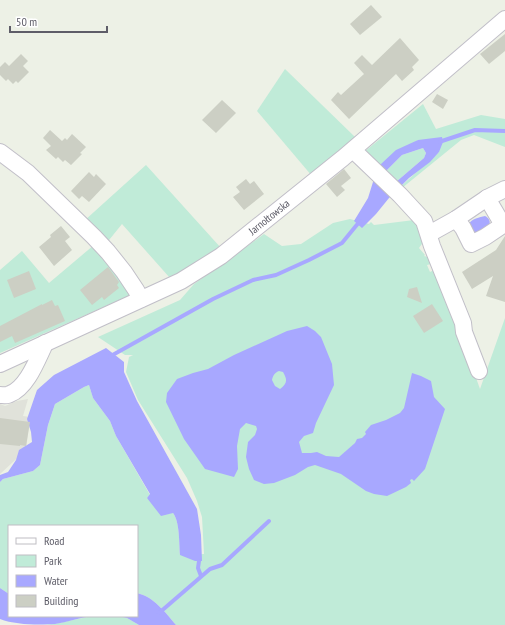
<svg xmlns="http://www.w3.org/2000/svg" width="505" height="625" viewBox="0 0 505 625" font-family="'PT Sans Narrow',sans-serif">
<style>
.industrial{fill:#e0e2da}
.green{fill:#c0ebd8}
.water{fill:#a8a8ff;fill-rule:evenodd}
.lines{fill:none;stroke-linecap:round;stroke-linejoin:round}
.stream{stroke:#a8a8ff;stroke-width:4}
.building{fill:#cccfc4}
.minor-casing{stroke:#c1bfc8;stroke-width:18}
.minor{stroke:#fff;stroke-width:16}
.labels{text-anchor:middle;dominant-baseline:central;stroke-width:4;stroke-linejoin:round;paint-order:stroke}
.street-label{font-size:11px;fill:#5e5d68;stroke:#fff}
</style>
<rect width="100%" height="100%" fill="#edf1e6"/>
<path class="industrial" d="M28,399L23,416L30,417L26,450L0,474V404L5,406L17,401Z"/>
<g class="green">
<path d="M285,69L355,137L312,176L257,111Z"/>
<path d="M423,104L436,129L481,115L505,119V147L474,135L461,140L402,188L400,187L439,152L418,140L380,167L364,152Z"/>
<path d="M423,148L426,153L424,158L396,182L385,172L402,155Z"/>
<path d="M146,165L221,248L190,268L170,278L122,224L105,245L84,221Z"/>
<path d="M350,219L369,224L371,222L374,225L414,220L424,241L419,248L425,255L424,256L428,257L431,264L427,265L430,272L434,270L475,375L480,389L505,318V625H176C165,612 154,597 137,593V526H9V594L0,588V482L3,479L33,471L40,465L48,425L55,404L84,387L89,385L93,398L110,421L116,436L150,495L147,498L173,513C180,522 179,543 180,555L204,554L202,517L197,501L187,478L138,400L126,372L129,357L133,355H125L98,337L180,300L194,284L264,234L282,246L301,244L333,223Z"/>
<path d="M94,245L135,293L0,353V270L22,251L49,283Z"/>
<path d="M92,616H118L127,618L139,625H44L54,624Z"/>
</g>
<g class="water">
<path d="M442,137L443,142L439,152L430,162L409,178L389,198L376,214L362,228L354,221L368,198L373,182L381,164L396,150L418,140ZM423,148L426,153L424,158L396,182L385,172L402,155Z"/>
<path d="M485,216C489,218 491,221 489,226L480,230L478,232H474L469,224C471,219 480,217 485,216Z"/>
<path d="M307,326L315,331L321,337L332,364L334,385L316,423L313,433L304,436L299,442L302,453H311L317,452L326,456L339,457L355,443L357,439L362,438L366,434L365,432L371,425L386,420L400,413L404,408L412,373L421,376L431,381L434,397L445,409L425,469L414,481L412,479L410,480L411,483L406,487L387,496L374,494L366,491L341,474L315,465L308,467L295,475L274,483L264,484L254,480L249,469L246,457L248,442L255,435L257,429L256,426L246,423L240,429L237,446L238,469L234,477L205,469L184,439L166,402L167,393L177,379L193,373L208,369L234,355L287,331ZM279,371L283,372C287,379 288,383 280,389L275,386L272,380C273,376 274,373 279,371Z"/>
<path d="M106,348L124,362V372L137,401L197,509L201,535L202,561H195L180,555C179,544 180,522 173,513L161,516L147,498L150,494L116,436L110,421L93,398L89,385L84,387L55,404L48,425L40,465L33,471L3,479L0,482V475L8,472L16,460L19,450L32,442L31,432L27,419L37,390L54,375Z"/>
<path d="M0,588L9,594V616H92C79,618 67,622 55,624C39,625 15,625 0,619Z"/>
<path d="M137,593C154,597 165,612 176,625H139L127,618L118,616H137Z"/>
</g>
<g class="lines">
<g class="stream">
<path d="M439,142L475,130L505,131"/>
<path d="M109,357L213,299L253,280L276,275L309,260L342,243L360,221"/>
<path d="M199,561L198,568L201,576"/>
<path d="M159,613L210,569L222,565L269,521"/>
</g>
</g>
<g class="building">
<path d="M371,5L382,17L360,35L350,24Z"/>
<path d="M505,34V51L489,64L480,54Z"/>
<path d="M400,38L419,60L412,67L414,70L402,81L396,74L349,119L331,100L338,92L341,95L364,74L354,63L362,55L372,65Z"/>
<path d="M21,54L28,61L23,66L29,72L18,83L16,81L13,84L8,79L6,81L0,75V67L5,62L9,66Z"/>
<path d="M437,94L448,100L443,109L432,102Z"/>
<path d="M222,100L236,113L216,133L202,120Z"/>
<path d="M50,130L62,141L65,138L67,140L72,134L86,147L80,153L82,154L71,165L65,160L63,162L58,157L56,159L46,150L51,146L43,138Z"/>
<path d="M344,169L351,178L341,186L345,190L337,197L326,184Z"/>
<path d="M89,172L94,177L96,174L106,184L89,202L82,196L79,199L71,191Z"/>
<path d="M246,179L250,184L254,181L264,194L244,210L233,197L240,192L236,187Z"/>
<path d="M61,226L70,237L65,241L72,250L54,266L39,247L51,237L50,235Z"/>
<path d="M505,236V302L486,296L493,276L472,289L462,272L496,250Z"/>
<path d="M108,267L119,282L117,285L119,288L104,300L102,297L92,305L80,290Z"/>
<path d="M29,271L36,289L14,298L7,280Z"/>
<path d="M417,287L422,303L407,297L409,289Z"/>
<path d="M52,300L55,306L58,305L65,321L15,343L12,336L0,342V326L42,304V305Z"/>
<path d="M432,304L443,321L424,333L413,316Z"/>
<path d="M0,418L30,422L26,446L20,445V446L0,444Z"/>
</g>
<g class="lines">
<g class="minor-casing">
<g id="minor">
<path d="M353,150L400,195L424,221L432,246L463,323L464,332L479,371"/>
<path d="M0,152L28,173L94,237L108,252L124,272L136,290L141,299"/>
<path d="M456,219L463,228L471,244L485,237L503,225L487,198"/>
<path d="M429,234L456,219L487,198L505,189"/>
<path d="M0,364L181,281L221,256L343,158L505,19"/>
<path d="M0,395C3,395 7,396 10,394C26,388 36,363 43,348L45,343"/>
</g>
</g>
<use href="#minor" class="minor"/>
</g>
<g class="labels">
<g class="street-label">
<text transform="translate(269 217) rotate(-39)">Jarnołtowska</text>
</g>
</g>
<rect x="8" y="525" width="130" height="92" fill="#ffffff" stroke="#bfbec3"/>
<rect x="16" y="538" width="20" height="6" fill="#ffffff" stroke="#bfbec3"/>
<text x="44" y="545" font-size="12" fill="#5e5d68">Road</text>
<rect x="16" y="555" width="20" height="12" fill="#c0ebd8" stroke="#bfbec3"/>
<text x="44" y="565" font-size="12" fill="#5e5d68">Park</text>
<rect x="16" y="575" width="20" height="12" fill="#a8a8ff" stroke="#bfbec3"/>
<text x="44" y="585" font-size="12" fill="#5e5d68">Water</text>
<rect x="16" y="595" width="20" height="12" fill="#cccfc4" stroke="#bfbec3"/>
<text x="44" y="605" font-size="12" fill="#5e5d68">Building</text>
<path d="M10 26v6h97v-6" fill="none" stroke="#5e5d68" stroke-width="2"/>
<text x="16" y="26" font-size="12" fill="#5e5d68" stroke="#ffffff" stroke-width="3" paint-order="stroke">50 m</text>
</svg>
